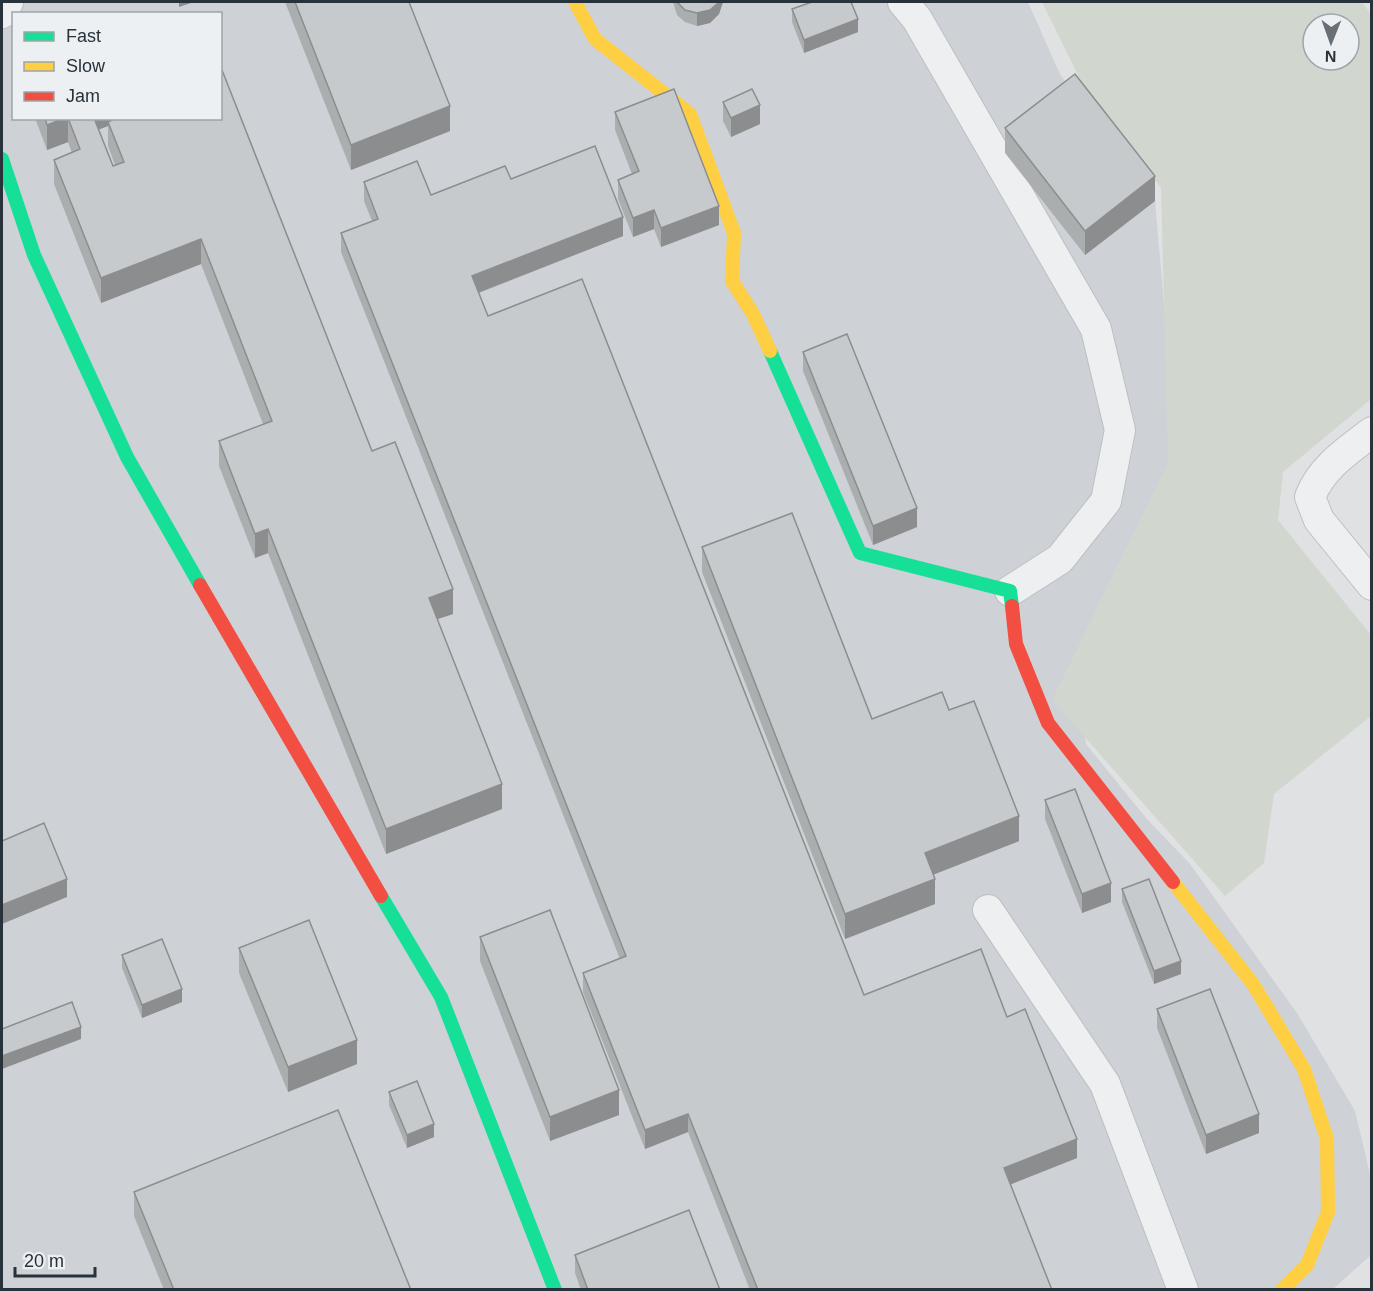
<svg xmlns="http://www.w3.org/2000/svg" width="1373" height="1291" viewBox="0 0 1373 1291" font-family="Helvetica,sans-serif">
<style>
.built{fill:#ced1d6;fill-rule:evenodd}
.green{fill:#d1d7cf;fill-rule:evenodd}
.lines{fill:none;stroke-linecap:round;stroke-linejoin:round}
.street-casing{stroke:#bdbfc1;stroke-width:32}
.street{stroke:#eeeff0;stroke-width:30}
.fast{stroke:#16e098;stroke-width:14}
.slow{stroke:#ffcf43;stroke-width:14}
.jam{stroke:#f24e42;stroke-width:14}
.wall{fill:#abaeaf;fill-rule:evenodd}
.shaded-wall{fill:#8b8d8f}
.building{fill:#c7cacc;stroke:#8b8d8f;stroke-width:1.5}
</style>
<rect width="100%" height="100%" fill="#dfe1e3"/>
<path class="built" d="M2,2H1028L1059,72L1075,98L1155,201L1179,479L1153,494L1079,694L1086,744L1146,818L1190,864L1297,1013L1355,1111L1371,1178V1255L1332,1290H2ZM14,14H220V118H14Z"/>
<path class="green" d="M1042,2H1362L1371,14V399L1283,472L1278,520L1371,635V716L1274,794L1264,863L1225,896L1052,700L1168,463L1161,188L1083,85ZM1313,24H1349V60H1313Z"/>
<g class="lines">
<g class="street-casing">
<g id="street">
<path d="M903,2L917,19L1096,329L1120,430L1106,501L1060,559L1010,591"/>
<path d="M2,13L8,2"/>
<path d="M1372,432C1347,451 1321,468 1310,497L1319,520L1372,585"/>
<path d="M988,910L1105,1084L1183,1290"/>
</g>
</g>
<use href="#street" class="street"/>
<g class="fast">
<path d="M2,159L34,255L127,457L200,585"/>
<path d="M770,351L860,553L1010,591L1012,606"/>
<path d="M381,896L441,997L555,1290"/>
</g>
<g class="slow">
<path d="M575,2L595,39L690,114L734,233L732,281L753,314L770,351"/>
<path d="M1173,882L1253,984L1304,1069L1327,1139L1328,1212L1307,1265L1282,1290"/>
</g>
<g class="jam">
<path d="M200,585L381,896"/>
<path d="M1012,606L1016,644L1048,723L1173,882"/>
</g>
</g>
<g class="wall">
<path d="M285,2H409L450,131L351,170Z"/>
<path d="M673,2H723L719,14L710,23L697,26L685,22L677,15Z"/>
<path d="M792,9L858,32L804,53L792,22Z"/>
<path d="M723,102L760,124L731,137L723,121Z"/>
<path d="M615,112L719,225L661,247L654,229L633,237L618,199V180L632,174L615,130Z"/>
<path d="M35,118H220L372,451L453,614L437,619L502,809L386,854L268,553L255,558L219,466V441L263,424L201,264L101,303L54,184V160L72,153L68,142L47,150ZM108,126V146L115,165L113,166L99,129Z"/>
<path d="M1005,128L1155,201L1085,255L1005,153Z"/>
<path d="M511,179L623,236L479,293L488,316L864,995L1007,1017L1077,1158L1010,1184L1052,1290H750L688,1132L645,1149L583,992V973L620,959L341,252V233L372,221L364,201V182L431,195Z"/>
<path d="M803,352L917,527L873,545L803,371Z"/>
<path d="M702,547L872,719L949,710L1019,841L933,874L935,904L845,939L702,572Z"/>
<path d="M1045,800L1111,902L1082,913L1045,819Z"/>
<path d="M1122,889L1181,974L1154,984L1122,902Z"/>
<path d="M480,937L619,1115L550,1141L480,961Z"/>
<path d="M239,948L357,1064L288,1092L239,973Z"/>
<path d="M122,955L182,1002L142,1018L122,968Z"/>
<path d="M1157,1009L1259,1133L1206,1154L1157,1028Z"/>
<path d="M389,1092L434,1137L407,1148L389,1105Z"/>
<path d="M134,1192L411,1290H164L134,1216Z"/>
<path d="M575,1255L720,1290H581L575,1273Z"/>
</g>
<g class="shaded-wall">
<path d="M179,2H194L179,7Z"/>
<path d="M719,2H723L719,14L710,23L697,26V13Z"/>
<path d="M858,19V32L804,53V40Z"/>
<path d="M760,105V124L731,137V118Z"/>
<path d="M450,106V131L351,170V145Z"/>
<path d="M65,118H68V142L47,150V125Z"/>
<path d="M90,118H125L108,122V126L90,133Z"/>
<path d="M1155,176V201L1085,255V231Z"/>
<path d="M719,206V225L661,247V228Z"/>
<path d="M654,210V229L633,237V218Z"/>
<path d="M623,217V236L472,295V276Z"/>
<path d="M201,239V264L101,303V278Z"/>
<path d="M917,508V527L873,545V526Z"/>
<path d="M268,529V553L255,558V534Z"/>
<path d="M453,589V614L429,622V598Z"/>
<path d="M502,784V809L386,854V829Z"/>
<path d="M1019,816V841L925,878V853Z"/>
<path d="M67,879V897L2,924V905Z"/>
<path d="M935,879V904L845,939V914Z"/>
<path d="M1111,883V902L1082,913V894Z"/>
<path d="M1181,961V974L1154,984V971Z"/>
<path d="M182,989V1002L142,1018V1005Z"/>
<path d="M81,1027V1039L2,1069V1056Z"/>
<path d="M357,1040V1064L288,1092V1067Z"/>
<path d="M619,1090V1115L550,1141V1117Z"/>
<path d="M688,1114V1132L645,1149V1130Z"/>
<path d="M1259,1114V1133L1206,1154V1135Z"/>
<path d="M434,1124V1137L407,1148V1135Z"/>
<path d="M1077,1139V1158L1004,1187V1168Z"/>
</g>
<g class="building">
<path d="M295,2H409L450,106L351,145Z"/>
<path d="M677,2H719L710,10L697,13L685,10Z"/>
<path d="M812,2H851L858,19L804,40L792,9Z"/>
<path d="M220,65L372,451L395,442L453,589L429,598L502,784L386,829L268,529L255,534L219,441L272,421L201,239L101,278L54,160L80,149L68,118H94L113,166L124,162L108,122L116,118H220Z"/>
<path d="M1075,74L1155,176L1085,231L1005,128Z"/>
<path d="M674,89L719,206L661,228L654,210L633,218L618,180L639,171L615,112Z"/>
<path d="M752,89L760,105L731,118L723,102Z"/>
<path d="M45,118H65L47,125Z"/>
<path d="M595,146L623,217L472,276L488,316L582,279L864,995L981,949L1007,1017L1025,1009L1077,1139L1004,1168L1052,1290H758L688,1114L645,1130L583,973L626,956L341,233L378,219L364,182L417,161L431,195L505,166L511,179Z"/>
<path d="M847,334L917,508L873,526L803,352Z"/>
<path d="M792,513L872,719L942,692L949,710L974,701L1019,816L925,853L935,879L845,914L702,547Z"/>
<path d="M1075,789L1111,883L1082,894L1045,800Z"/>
<path d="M44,823L67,879L2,905V841Z"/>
<path d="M1149,879L1181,961L1154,971L1122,889Z"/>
<path d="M550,910L619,1090L550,1117L480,937Z"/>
<path d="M309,920L357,1040L288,1067L239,948Z"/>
<path d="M162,939L182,989L142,1005L122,955Z"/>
<path d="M1210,989L1259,1114L1206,1135L1157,1009Z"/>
<path d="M72,1002L81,1027L2,1056V1029Z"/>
<path d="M417,1081L434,1124L407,1135L389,1092Z"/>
<path d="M338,1110L411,1290H174L134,1192Z"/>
<path d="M689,1210L720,1290H588L575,1255Z"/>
</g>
<rect width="1373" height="1291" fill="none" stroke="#28323a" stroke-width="6"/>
<rect x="12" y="12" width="210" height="108" fill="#ecf0f3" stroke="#9ea4a9" stroke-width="1.5"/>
<rect x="24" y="32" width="30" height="9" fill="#16e098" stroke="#9ea4a9" stroke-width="1.5"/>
<text x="66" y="42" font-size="18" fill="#28323a">Fast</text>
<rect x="24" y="62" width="30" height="9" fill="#ffcf43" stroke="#9ea4a9" stroke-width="1.5"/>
<text x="66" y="72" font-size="18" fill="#28323a">Slow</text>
<rect x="24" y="92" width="30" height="9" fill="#f24e42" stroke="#9ea4a9" stroke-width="1.5"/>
<text x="66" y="102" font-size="18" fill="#28323a">Jam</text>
<g transform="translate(1331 42) rotate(181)"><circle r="28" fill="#ecf0f3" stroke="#9ea4a9" stroke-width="1.5"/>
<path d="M0-4.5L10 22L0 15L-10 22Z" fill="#686f75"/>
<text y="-9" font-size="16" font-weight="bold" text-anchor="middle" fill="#28323a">N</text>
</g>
<path d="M15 1267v9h80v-9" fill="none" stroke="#28323a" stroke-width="3"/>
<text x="24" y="1267" font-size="18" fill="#28323a" stroke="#ecf0f3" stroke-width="4.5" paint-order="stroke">20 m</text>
</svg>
